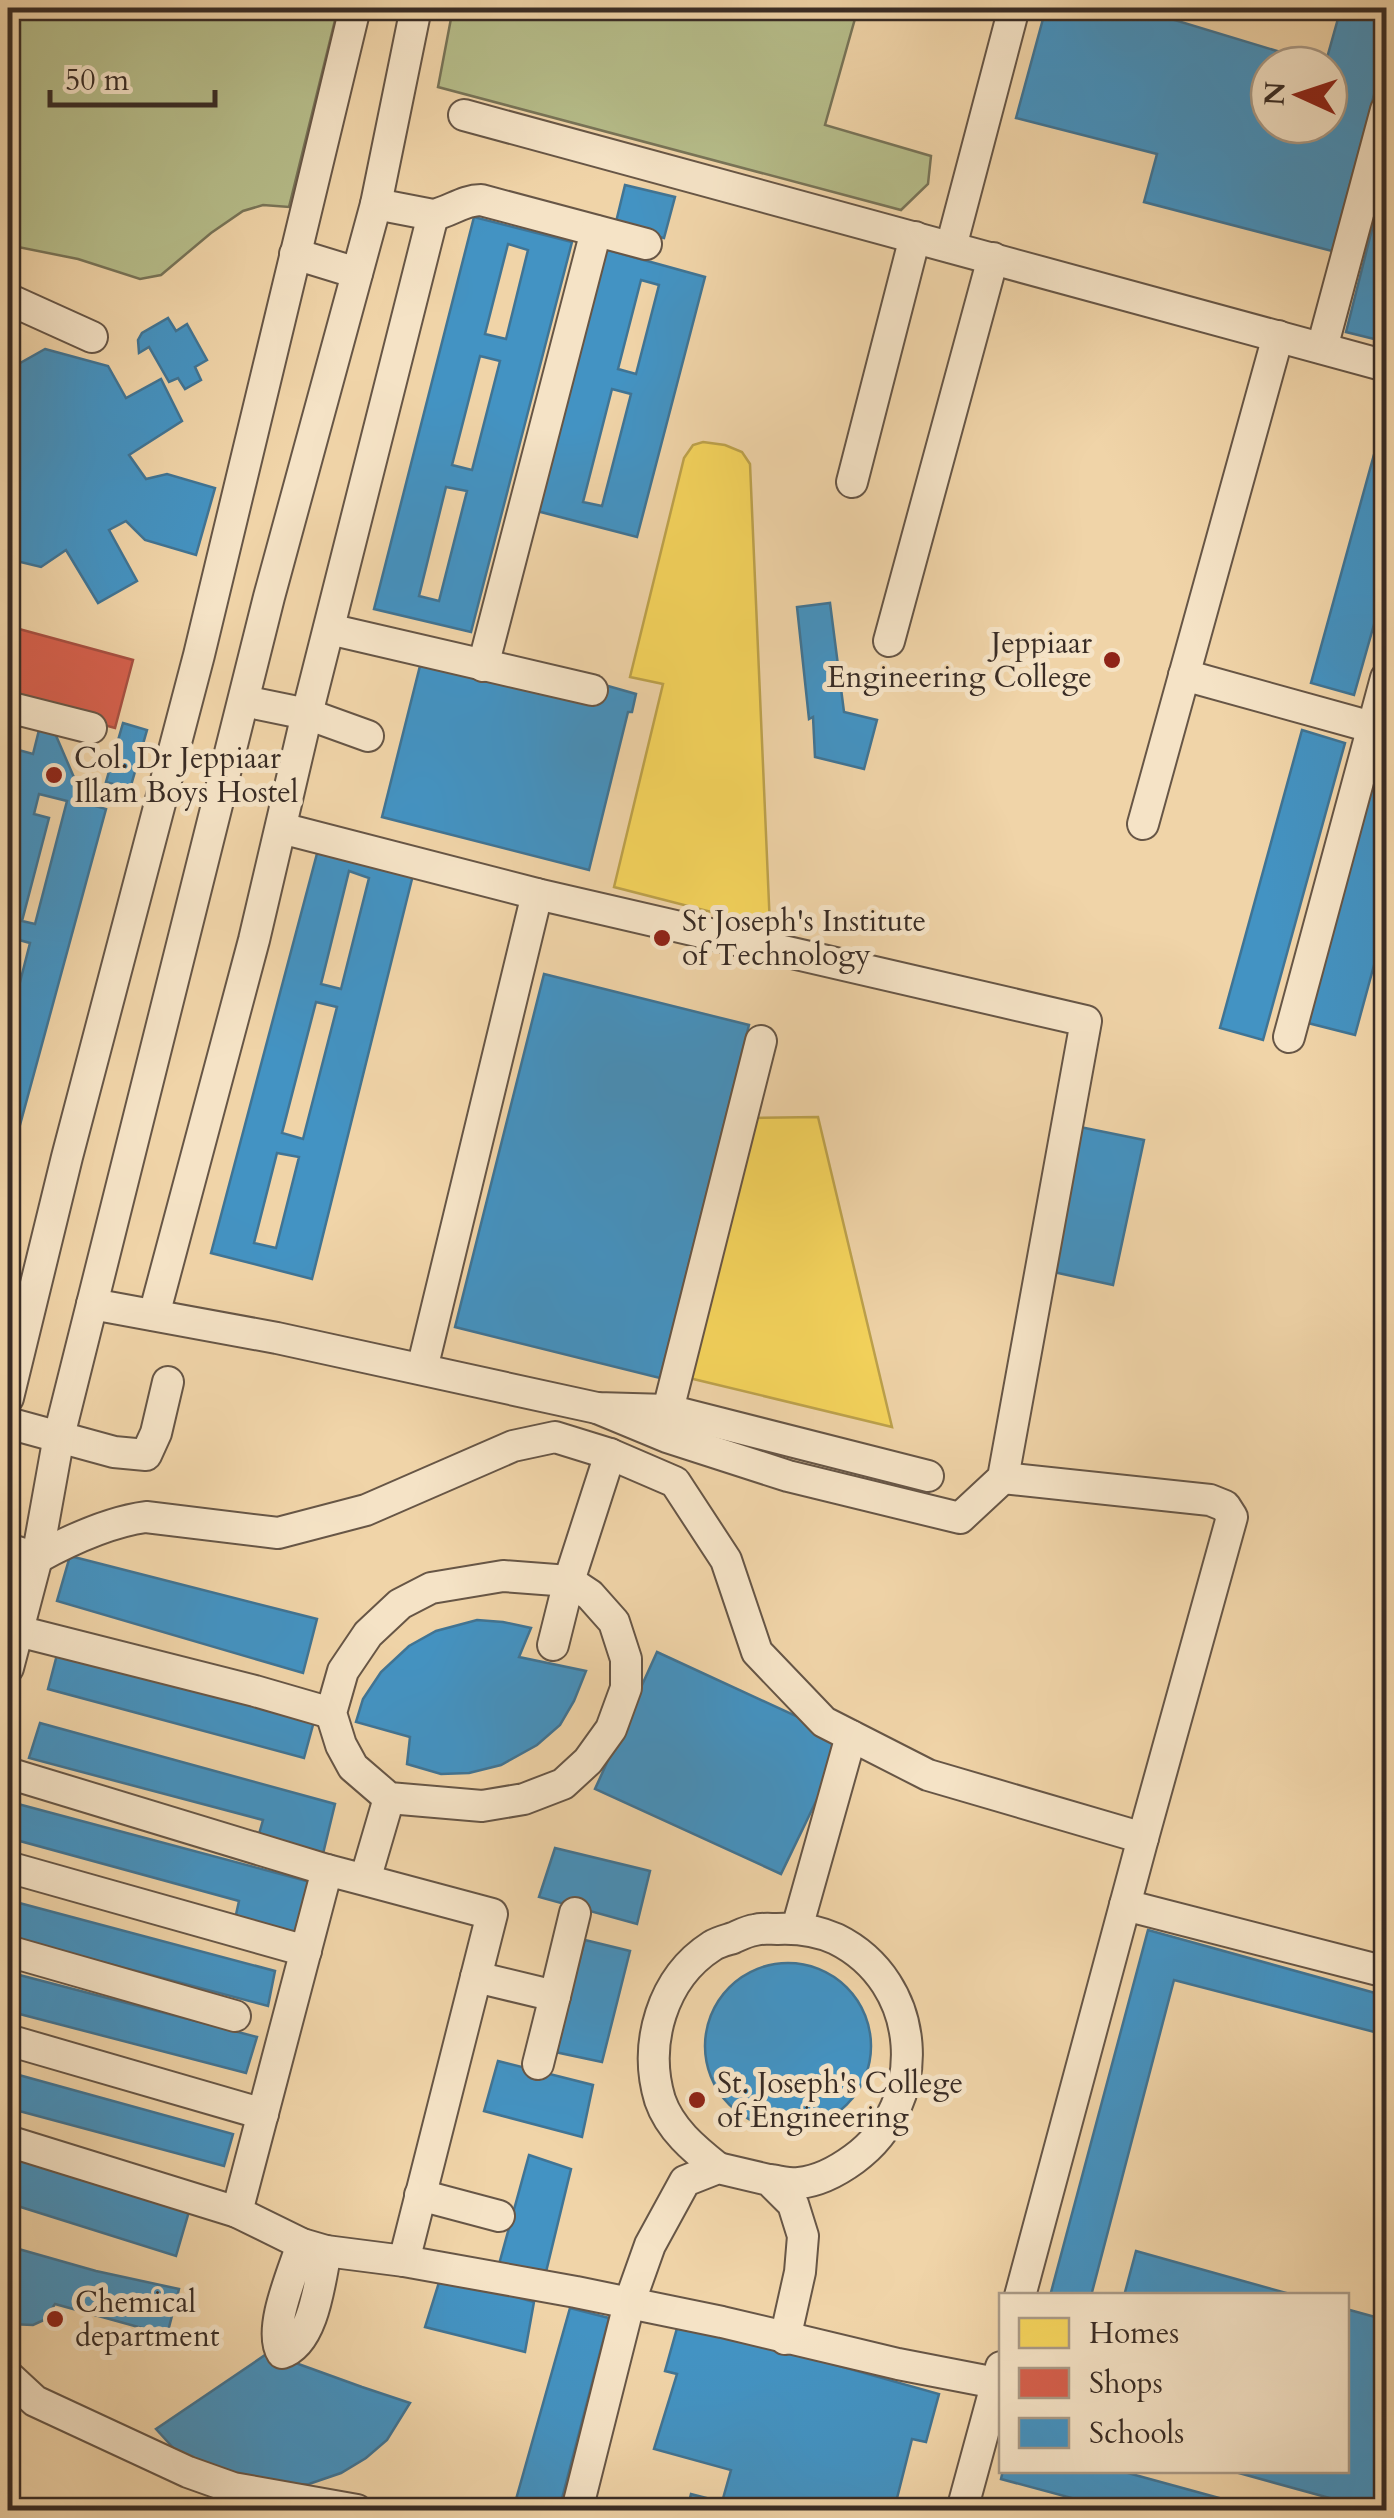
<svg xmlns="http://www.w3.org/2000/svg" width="1394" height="2518" viewBox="0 0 1394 2518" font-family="Cardo,serif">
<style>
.green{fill:#b6bd8a;stroke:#787458;stroke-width:2.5}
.homes{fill:#f6d55c;stroke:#bda24c;stroke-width:2.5}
.shops{fill:#d6604d;stroke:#a75041;stroke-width:2.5}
.schools{fill:#4393c3;stroke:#407494;stroke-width:2.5;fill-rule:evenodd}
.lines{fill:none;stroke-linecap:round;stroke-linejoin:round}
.minor-casing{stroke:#675646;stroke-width:34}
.minor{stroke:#f5e3c6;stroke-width:30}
.poi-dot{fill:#8f2418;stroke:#f5e3c6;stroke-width:4}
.labels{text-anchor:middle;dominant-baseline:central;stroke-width:10;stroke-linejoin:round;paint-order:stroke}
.poi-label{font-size:30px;fill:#392c25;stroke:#f5e3c6;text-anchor:start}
</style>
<rect width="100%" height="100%" fill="#f0d4a8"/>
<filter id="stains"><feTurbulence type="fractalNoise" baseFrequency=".002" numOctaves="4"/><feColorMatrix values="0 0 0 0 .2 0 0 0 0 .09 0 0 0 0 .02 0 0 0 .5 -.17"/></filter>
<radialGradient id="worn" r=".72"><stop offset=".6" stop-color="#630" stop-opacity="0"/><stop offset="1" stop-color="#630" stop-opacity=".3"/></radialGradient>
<g class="green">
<path d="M8,8H338L289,207L263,205L243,211L211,233L161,275L140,279L78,259L8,245Z"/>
<path d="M453,8H858L825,125L931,156L928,184L901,210L438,87Z"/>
</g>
<g class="homes">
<path d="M703,442L725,445L742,452L750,464L770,927L614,887L663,684L630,677L684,458L693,445Z"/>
<path d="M818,1117L892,1427L685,1377L753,1118Z"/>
</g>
<path class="shops" d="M8,626L133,660L115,728L8,699Z"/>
<g class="schools">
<path d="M1046,8H1135L1323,65H1269V125H1329V65H1325L1341,8H1386V50L1332,251L1144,202L1157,154L1016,118Z"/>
<path d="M1386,174V342L1346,332Z"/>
<path d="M625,185L675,197L664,238L615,226Z"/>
<path d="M474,217L572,242L471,632L374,609ZM508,244L528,250L506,339L485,334ZM480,356L500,361L472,470L452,465ZM446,487L467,491L439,601L419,596Z"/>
<path d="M604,249L705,277L637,537L537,511ZM641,280L659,285L636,374L618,369ZM612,389L631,394L602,506L583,502Z"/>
<path d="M168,318L176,331L187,324L207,360L195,367L201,380L185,389L178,378L169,382L149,347L139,353L138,340L142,333Z"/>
<path d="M45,349L108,366L126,398L161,379L182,421L129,455L146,479L167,474L215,488L196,555L145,540L126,521L109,530L137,581L98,603L66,550L41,567L8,559V357L13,367Z"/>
<path d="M1386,411V582L1354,695L1311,683Z"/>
<path d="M830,603L844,712L877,720L864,769L815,757L813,717L809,719L797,607Z"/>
<path d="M422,658L601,684L636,694L632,712H628L589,870L382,817Z"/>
<path d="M48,717L85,803L106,809L8,1169V1029L30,943L8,937V778L15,749L33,754L40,726ZM39,794L67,801L35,924L22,921L49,818L34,814Z"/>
<path d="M123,723L147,730L130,789L106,782Z"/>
<path d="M1302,730L1345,743L1263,1040L1220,1028Z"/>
<path d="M1382,750L1386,751V921L1355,1035L1308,1023Z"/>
<path d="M319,846L414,871L312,1279L211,1253ZM349,871L369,878L341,989L321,984ZM316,1002L337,1007L303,1139L282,1133ZM277,1153L299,1157L276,1248L254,1243Z"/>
<path d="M544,974L749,1025L660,1378L455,1327Z"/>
<path d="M1080,1127L1144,1140L1113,1285L1049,1271Z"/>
<path d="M70,1556L317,1619L303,1673L57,1601Z"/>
<path d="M477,1620L503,1622L531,1628L519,1657L586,1671L574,1701L560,1725L537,1745L501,1765L469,1773L441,1774L407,1764L410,1737L356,1722L363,1699L381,1672L409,1646L436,1631Z"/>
<path d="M59,1647L316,1714L304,1758L48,1689Z"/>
<path d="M657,1652L846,1739L781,1874L595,1789Z"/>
<path d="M40,1723L335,1804L322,1858L257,1841L263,1820L29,1758Z"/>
<path d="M18,1804L314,1883L299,1937L235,1919L239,1901L9,1838Z"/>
<path d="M555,1848L650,1871L637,1924L539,1897Z"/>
<path d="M8,1900L275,1971L268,2006L8,1937Z"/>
<path d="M1148,1930L1386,1996V2035L1174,1980L1091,2296H1050Z"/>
<path d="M585,1940L630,1951L602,2062L555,2052Z"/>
<circle cx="788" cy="2046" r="83"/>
<path d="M8,1972L257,2037L246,2073L8,2011Z"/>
<path d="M498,2061L593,2085L582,2137L484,2111Z"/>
<path d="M8,2072L233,2134L224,2166L8,2108Z"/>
<path d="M8,2148L190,2208L176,2256L8,2203Z"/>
<path d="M529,2155L571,2169L545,2276L498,2268Z"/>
<path d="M8,2246L96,2271L179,2289L167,2335L55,2304L44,2320L33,2325L10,2324L8,2321Z"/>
<path d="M1136,2251L1297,2296H1124Z"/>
<path d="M441,2276L534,2302L525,2352L425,2327Z"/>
<path d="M570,2308L609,2318L559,2510H513Z"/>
<path d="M1346,2309L1386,2320V2510H1373L1228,2470H1346Z"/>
<path d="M679,2321L939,2394L926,2442L912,2439L894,2510H687L691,2494L722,2502L731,2470L654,2449L677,2374L665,2371Z"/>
<path d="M268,2353L362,2387L410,2403L387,2440L366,2458L341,2473L309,2484L278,2486L187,2463L156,2429Z"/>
<path d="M1003,2470H1117L1263,2510H1116L1001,2479Z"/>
</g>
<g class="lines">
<g class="minor-casing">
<g id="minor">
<path d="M464,115L1386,366"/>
<path d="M376,204L433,215C450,212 463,200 481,200L646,244"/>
<path d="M951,247L1014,8"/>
<path d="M295,254L357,273"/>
<path d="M8,299L92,337"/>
<path d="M1322,348L1386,110"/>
<path d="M852,482L915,237"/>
<path d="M329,629L592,690"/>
<path d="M889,641L993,258"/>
<path d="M483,666L596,231"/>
<path d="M1184,675L1386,731"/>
<path d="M244,701L307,714L368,736"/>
<path d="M8,707L91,728"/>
<path d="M1143,824L1278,336"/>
<path d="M281,828L537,894L1086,1021L1003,1478L960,1518L788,1476L667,1437L597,1408"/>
<path d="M1289,1037L1386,678"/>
<path d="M92,1304L277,1338L597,1408L668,1410L928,1476"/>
<path d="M154,1315L254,940L307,714L433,215"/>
<path d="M422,1369L537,894"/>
<path d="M8,1398L67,1157L199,655L355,8"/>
<path d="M668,1410L761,1041"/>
<path d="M8,1423L114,1452L146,1455L156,1433L168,1382"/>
<path d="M1003,1478L1210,1500L1225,1506L1232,1517L1143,1838L1020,2296"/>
<path d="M8,1549L37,1558C70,1540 108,1522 146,1517L278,1533L366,1510L513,1446L555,1437L610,1454L675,1482L726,1560L757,1652L824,1722L928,1775L1143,1838"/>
<path d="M503,1576L569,1581L590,1595L614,1622L626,1659V1688L611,1729L588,1761L563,1784L524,1799L482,1806L389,1798L353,1767L341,1745L331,1713L343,1671L368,1634L400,1604L431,1588Z"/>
<path d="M18,1631L255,1691L331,1713"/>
<path d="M553,1645L569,1581L610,1454"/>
<path d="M8,1668L37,1558L59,1436L269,597L376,204L416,8"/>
<path d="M8,1773L327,1870"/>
<path d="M8,1867L306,1951"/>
<path d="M365,1880L327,1870L237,2212L302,2244L326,2251L404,2261L492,1914L365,1880L389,1798"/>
<path d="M1125,1905L1386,1972"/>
<path d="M797,1928L851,1736"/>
<path d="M8,1951L235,2016"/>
<path d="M476,1977L555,1996L538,2064"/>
<path d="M555,1996L575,1913"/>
<path d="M8,2040L263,2114"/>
<path d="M8,2141L237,2212"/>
<path d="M718,2168C694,2149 670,2129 660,2100C643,2044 662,1978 712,1946C718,1942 727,1940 733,1938C740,1935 747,1931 755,1930C762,1928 770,1929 777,1929C797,1928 818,1931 836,1939C923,1982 931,2103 854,2159C839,2170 819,2181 799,2183C790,2184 779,2181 769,2180"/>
<path d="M420,2195L499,2216"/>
<path d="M302,2244C294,2270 267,2330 282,2353C314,2343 320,2280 326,2251"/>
<path d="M404,2261L576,2292L722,2322L898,2364L996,2383"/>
<path d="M8,2376L35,2401L188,2472L233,2488L357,2510"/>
<path d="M577,2510L629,2304L650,2245L685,2181L718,2168L769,2180L793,2204L803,2236L800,2272L785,2339"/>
<path d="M962,2510L1001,2367"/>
</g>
</g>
<use href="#minor" class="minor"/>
</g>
<g class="poi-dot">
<circle cx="1112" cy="660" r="10"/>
<circle cx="54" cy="775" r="10"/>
<circle cx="662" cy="938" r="10"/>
<circle cx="697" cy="2100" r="10"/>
<circle cx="55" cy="2319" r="10"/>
</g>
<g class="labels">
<g class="poi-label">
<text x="1092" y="643" text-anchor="end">Jeppiaar<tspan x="1092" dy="34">Engineering College</tspan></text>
<text x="74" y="758">Col. Dr Jeppiaar<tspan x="74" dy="34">Illam Boys Hostel</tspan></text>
<text x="682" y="921">St Joseph's Institute<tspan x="682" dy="34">of Technology</tspan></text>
<text x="717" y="2083">St. Joseph's College<tspan x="717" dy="34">of Engineering</tspan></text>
<text x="75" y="2302">Chemical<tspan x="75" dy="34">department</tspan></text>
</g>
</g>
<rect width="1394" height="2518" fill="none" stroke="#f0d4a8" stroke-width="40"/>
<rect x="10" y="10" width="1374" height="2498" fill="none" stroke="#392c25" stroke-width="5"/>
<rect x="20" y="20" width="1354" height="2478" fill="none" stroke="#392c25" stroke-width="2.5"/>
<rect x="999" y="2293" width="350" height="180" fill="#f5e3c6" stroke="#aa9a86" stroke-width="2.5"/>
<rect x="1019" y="2318" width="50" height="30" fill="#f6d55c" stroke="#aa9a86" stroke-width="2.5"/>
<text x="1089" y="2343" font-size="30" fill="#392c25">Homes</text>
<rect x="1019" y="2368" width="50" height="30" fill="#d6604d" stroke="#aa9a86" stroke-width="2.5"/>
<text x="1089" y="2393" font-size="30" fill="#392c25">Shops</text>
<rect x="1019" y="2418" width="50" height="30" fill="#4393c3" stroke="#aa9a86" stroke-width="2.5"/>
<text x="1089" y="2443" font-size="30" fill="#392c25">Schools</text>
<g transform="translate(1299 95) rotate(273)"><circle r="48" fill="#f5e3c6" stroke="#aa9a86" stroke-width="2.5"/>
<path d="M0-8L18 38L0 25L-18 38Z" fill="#8f2418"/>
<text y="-15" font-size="28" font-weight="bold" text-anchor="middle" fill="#392c25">N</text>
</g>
<path d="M50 90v15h165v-15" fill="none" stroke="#392c25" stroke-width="5"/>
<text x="65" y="90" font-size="30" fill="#392c25" stroke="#f5e3c6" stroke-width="8" paint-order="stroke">50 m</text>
<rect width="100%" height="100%" filter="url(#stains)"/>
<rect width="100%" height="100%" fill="url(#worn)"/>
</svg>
